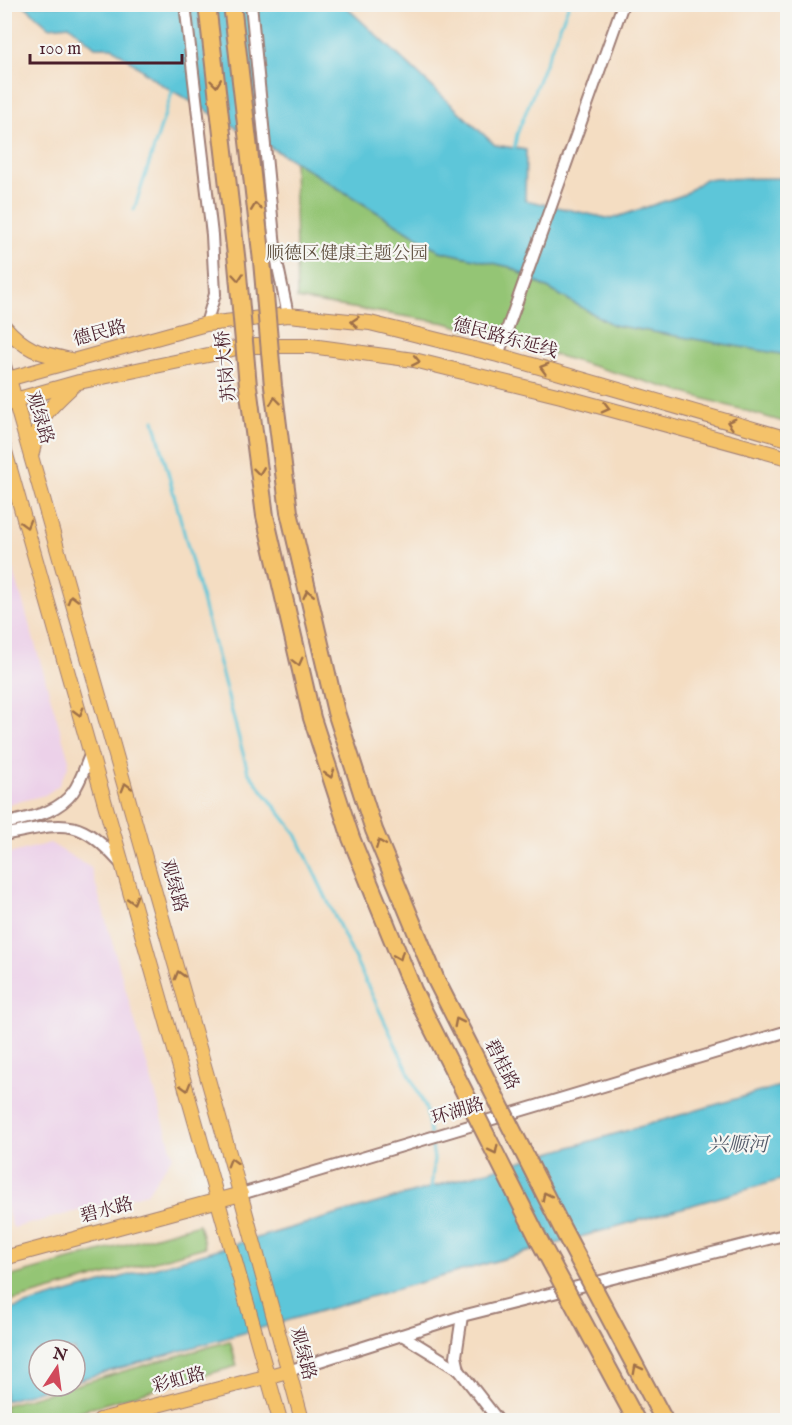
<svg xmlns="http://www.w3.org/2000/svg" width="792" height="1425" viewBox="0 0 792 1425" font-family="'IM FELL English','Noto Serif SC',serif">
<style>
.built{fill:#ecd1e9}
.green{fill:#94c575;stroke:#6f7250;stroke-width:1.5}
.water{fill:#5dc6d9;stroke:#547282;stroke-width:1.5}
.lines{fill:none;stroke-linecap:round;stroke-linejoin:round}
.stream{stroke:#5dc6d9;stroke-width:3}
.minor-casing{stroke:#9f7e76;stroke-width:14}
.major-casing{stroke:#9f7e76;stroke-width:16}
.minor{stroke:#fff;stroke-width:10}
.major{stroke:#f4c26a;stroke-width:14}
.highway-bridge-casing{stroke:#9f7e76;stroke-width:20;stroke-linecap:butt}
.highway-bridge{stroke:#f4c26a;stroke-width:16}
.oneway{stroke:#9f704a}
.labels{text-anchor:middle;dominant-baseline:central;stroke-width:4.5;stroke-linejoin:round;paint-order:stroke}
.park-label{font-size:18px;fill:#605141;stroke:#f6f6f2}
.street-label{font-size:18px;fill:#4a1f2b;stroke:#f6f6f2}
.water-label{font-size:20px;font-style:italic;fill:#515968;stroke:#f6f6f2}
</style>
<rect width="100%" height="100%" fill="#f6f6f2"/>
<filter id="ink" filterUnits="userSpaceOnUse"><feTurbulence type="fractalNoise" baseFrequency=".0167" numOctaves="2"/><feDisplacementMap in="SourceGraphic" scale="12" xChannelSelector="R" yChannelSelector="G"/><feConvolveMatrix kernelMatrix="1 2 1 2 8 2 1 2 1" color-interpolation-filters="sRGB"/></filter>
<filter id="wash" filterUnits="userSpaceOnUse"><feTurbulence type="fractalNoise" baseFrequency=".008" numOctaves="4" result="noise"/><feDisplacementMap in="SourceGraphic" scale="24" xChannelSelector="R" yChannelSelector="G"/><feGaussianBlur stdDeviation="1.35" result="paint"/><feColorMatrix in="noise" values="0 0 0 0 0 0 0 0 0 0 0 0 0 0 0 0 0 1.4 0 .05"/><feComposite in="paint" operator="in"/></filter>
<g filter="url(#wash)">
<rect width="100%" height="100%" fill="#f4ddc2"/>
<g class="built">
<path d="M4,538L69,760L68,767L58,786L45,795L5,805Z"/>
<path d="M50,843L91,868L173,1155L147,1193L13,1228L4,1201L5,855Z"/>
</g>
<g class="green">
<path d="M294,161L440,251L510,267L613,325L787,355V423L446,323L297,299Z"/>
<path d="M199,1224L205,1247L5,1303V1278Z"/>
<path d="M230,1341L237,1366L48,1420H5V1405Z"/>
</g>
<g class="water">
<path d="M24,5H344L495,145L526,150L525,200L611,219L683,195L705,179L787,178V355L613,325L510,267L440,251L294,161L159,83L112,47H95L69,25L49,27Z"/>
<path d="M787,1084V1178L75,1381V1350H39V1386H56L5,1401V1311Z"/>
</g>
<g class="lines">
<g class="stream">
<path d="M514,150L517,134L569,4"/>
<path d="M134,210L173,89"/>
<path d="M154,420L248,772L295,832L426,1109L430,1135"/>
<path d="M431,1191L434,1159L431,1141"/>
</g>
</g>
</g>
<g filter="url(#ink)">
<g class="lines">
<g class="minor-casing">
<g id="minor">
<path d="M185,4L212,235L215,294L206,324"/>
<path d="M251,4L276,257L288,315"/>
<path d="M498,355L623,4"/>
<path d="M4,362L9,379"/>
<path d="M4,824C29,817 57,814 73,792C81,781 85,766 91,753"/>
<path d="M4,835C64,823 78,815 121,864"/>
<path d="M241,1194L788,1031"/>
<path d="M402,1335L459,1370L498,1420"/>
<path d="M459,1370L456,1356L462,1316"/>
<path d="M288,1371L462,1316L788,1234"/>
</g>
</g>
<g class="major-casing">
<g id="major">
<path d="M4,326C26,351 39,353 71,360"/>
<path d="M9,379L236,1178L302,1420"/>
<path d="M4,380L206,324L288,315L370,323L498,355L788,439"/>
<path d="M4,403L79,382L213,354L243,346H311L414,360L561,396L788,458"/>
<path d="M4,448L280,1420"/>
<path d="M32,453C39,416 47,410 74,385"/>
<path d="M4,1258L241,1194"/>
<path d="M100,1420L288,1371"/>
</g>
</g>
<use href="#minor" class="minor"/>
<use href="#major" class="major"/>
<g class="highway-bridge-casing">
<g id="highway-bridge">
<path d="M207,4L237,264L248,386L265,516L312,718L351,838L413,990L539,1240L636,1420"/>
<path d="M232,4L262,261L273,386L289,512L336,712L374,830L436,980L562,1228L664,1420"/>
</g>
</g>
<use href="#highway-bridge" class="highway-bridge"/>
</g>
<defs><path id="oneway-chevron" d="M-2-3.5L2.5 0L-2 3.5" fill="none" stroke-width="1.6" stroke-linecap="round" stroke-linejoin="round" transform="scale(1.5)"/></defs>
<g class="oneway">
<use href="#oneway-chevron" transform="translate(216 83) rotate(83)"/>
<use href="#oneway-chevron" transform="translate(256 207) rotate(-97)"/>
<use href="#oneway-chevron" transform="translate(238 277) rotate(85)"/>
<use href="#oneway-chevron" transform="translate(355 322) rotate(-175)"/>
<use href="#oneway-chevron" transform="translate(416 361) rotate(11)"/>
<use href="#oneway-chevron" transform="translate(544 368) rotate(-164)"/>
<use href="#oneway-chevron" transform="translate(275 401) rotate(-97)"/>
<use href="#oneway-chevron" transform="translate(606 408) rotate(15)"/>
<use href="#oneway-chevron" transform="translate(731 423) rotate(-164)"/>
<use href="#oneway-chevron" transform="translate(259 471) rotate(83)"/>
<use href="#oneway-chevron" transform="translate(26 524) rotate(74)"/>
<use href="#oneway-chevron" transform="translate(308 594) rotate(-103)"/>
<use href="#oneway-chevron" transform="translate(72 599) rotate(-106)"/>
<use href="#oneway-chevron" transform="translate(298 662) rotate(76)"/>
<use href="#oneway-chevron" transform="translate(79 712) rotate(74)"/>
<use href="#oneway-chevron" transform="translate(330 774) rotate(72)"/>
<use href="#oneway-chevron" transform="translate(126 787) rotate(-106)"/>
<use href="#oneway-chevron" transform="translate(380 844) rotate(-112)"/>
<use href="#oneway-chevron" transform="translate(133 900) rotate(74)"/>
<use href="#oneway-chevron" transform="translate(399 956) rotate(68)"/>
<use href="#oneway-chevron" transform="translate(179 975) rotate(-106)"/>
<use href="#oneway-chevron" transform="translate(458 1022) rotate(-117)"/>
<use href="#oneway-chevron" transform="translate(186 1087) rotate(74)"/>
<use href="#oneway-chevron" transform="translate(494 1150) rotate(63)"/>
<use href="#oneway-chevron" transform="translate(232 1162) rotate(-106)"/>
<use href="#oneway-chevron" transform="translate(546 1196) rotate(-117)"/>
<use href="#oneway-chevron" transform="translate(637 1369) rotate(-118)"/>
</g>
</g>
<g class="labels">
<g class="park-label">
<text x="347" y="254">顺德区健康主题公园</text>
</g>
<g class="street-label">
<text transform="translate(100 334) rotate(-15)">德民路</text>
<text transform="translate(505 339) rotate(15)">德民路东延线</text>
<text transform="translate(227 366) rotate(-96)">苏岗大桥</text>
<text transform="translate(39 418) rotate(73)">观绿路</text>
<text transform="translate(173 886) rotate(74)">观绿路</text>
<text transform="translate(501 1065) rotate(63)">碧桂路</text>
<text transform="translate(458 1112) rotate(-17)">环湖路</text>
<text transform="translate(107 1211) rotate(-15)">碧水路</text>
<text transform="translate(302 1354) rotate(75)">观绿路</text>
<text transform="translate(179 1381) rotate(-15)">彩虹路</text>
</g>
<g class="water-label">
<text x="738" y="1145">兴顺河</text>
</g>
</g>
<rect width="792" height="1425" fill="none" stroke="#f6f6f2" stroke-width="24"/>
<g transform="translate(57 1368) rotate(13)"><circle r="28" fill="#f6f6f2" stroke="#b1a0a2" stroke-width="1.5"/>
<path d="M0-4.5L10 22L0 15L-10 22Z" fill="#d1495b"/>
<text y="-9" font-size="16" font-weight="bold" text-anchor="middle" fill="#4a1f2b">N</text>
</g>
<path d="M30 54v9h152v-9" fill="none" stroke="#4a1f2b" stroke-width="3"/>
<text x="39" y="54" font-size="18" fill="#4a1f2b" stroke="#f6f6f2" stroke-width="4.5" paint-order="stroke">100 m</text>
</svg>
